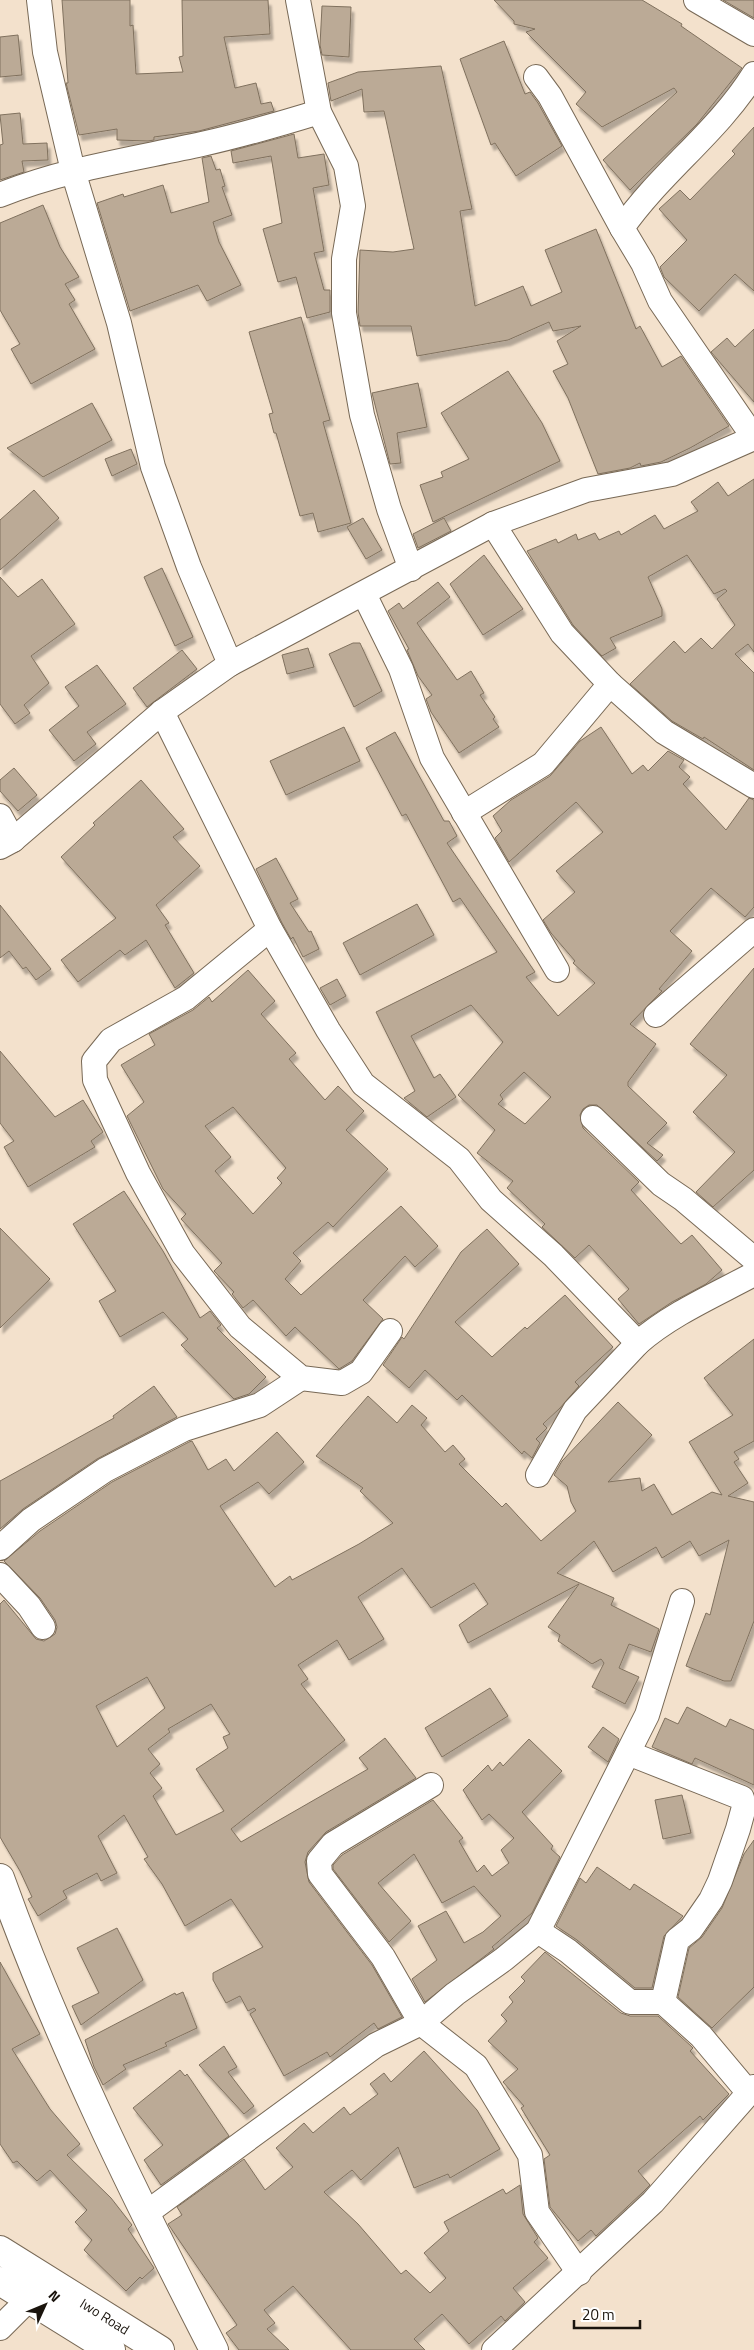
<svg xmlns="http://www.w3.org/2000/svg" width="754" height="2350" viewBox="0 0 754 2350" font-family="'Titillium Web',sans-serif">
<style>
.building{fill:#bbaa96;stroke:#80715e;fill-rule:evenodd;filter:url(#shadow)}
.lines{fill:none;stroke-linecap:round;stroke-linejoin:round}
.minor-casing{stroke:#786956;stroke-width:26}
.tertiary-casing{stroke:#786956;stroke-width:30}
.primary-casing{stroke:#786956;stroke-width:30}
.minor{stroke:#fff;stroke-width:24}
.tertiary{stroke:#fff;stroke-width:28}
.primary{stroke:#fff;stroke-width:28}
.labels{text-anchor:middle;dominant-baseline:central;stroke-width:4;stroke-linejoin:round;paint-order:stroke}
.street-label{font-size:14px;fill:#1a140d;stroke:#fff}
</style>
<defs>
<filter id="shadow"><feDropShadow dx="3" dy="5.5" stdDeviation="1" flood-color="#0004"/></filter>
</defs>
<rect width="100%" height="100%" fill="#f3e1cc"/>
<g class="building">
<path d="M62,0H130V26L133,25L136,74L183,72L179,57L183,56L182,0H268L270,34L224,37L235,88L256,83L261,104L271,102L274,111L199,131L154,137V140L148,141L117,140V129L79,135L66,83H68Z"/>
<path d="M494,0H642L682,24L681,26L742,68L697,124L630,190L603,160L677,92L674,88L602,127L576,104L586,92L526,32L535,29L514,24V21Z"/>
<path d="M723,0H754V18Z"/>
<path d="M322,6L351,7L349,57L322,55L320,45Z"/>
<path d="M18,35L22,75L0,77V37Z"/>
<path d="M504,41L525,94L530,92L538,103L562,146L516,176L495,143L491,145L460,59Z"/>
<path d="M441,66L472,209L460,211L475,306L523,286L531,306L562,292L545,250L596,229L636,329L640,326L662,367L681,356L729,426L690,448L661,462L641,466L640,463L630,468L598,474L568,398L553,371L568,364L557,341L581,326L553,331L549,322L508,340L417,356L411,326H360L358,312L360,250L393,252L414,249L384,111L364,112L362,89L331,101L328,83L358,72Z"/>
<path d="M20,113L23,144L47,143L48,160L22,161L24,172L0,180V145L3,144L0,115Z"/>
<path d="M754,127V291L735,274L699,311L664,277L660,267L687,240L659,209L680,190L690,200L735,154L732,151Z"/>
<path d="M294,134L298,158L324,154L329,185L313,188L324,251L314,253L324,290H330V312L307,318L296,277L278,282L263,229L282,223L271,156L233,163L231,151Z"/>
<path d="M211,156L216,170L220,169L225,186L222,187L232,215L213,222L219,242L241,285L207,301L198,285L130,311L97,203L123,194L124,197L163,185L171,213L209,202L202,158Z"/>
<path d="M43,205L60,247L79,277L65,284L75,300L69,304L95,349L31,384L11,349L20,344L0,310V223Z"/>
<path d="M301,317L330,420L323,422L351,523L318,532L313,513L300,516L276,433H274L269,414L273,413L249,332Z"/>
<path d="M754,329V402L711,352L727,338L735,347Z"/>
<path d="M508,371L542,423L560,461L433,522L420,485L443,477L441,472L469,459L441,413Z"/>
<path d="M418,383L427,427L397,433L401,463L390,464L372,393Z"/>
<path d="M92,403L112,440L43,477L7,448Z"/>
<path d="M131,449L137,464L112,476L105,459Z"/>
<path d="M754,479V652L748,644L735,654L754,673V770L704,737L703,739L672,721L630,684L674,641L685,653L701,638L712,649L735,625L717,599L727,591L725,589L714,594L687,555L648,577L662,609V616L610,638L616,648L602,656L573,625L527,551L556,539L558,543L576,534L578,540L595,533L599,540L619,531L621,535L655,515L664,529L698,511L691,502L718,482L728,496Z"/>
<path d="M34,490L59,518L0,570V520Z"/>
<path d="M363,518L382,550L366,559L347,527Z"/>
<path d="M444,518L451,531L418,548L413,534Z"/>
<path d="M484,555L523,609L483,635L450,584Z"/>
<path d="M162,568L193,637L175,646L144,577Z"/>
<path d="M0,577L18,597L42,579L75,624L31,656L49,683L24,705L30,713L15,724L0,704Z"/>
<path d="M438,582L450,597L417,623L457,680L471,671L484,693L480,695L495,717L493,719L499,727L459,753L431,712L426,699L432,695L418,676L407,650L409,649L388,611L399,603L403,609Z"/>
<path d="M353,643H360L382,691L354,707L329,654Z"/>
<path d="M308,648L314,667L287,674L282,655Z"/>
<path d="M182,650L197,669L147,707L133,688Z"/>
<path d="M97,665L126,704L87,732L96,744L74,761L49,730L79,706L65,687Z"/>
<path d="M344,727L360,761L286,795L270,761Z"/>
<path d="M601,727L632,774L643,765L648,771L668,751L684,760L679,767L690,777L683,784L726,830L749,798L754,800V907L745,917L711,888L670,931L692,951L659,989L662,991L630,1024L656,1044L628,1082V1086L667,1123L647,1143L663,1155L657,1161L597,1105H589L583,1109L580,1115L583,1128L639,1182L631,1190L681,1244L692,1235L722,1270L706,1284L672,1302L639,1324L618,1299L629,1289L589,1245L575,1258L542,1227L545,1224L507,1188L513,1181L477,1153L495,1130L458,1095L503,1042L471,1005L411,1036L434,1078L440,1074L456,1097L427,1117L404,1098L415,1091L376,1012L497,952L460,898L453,902L406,814L402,816L366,748L395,732L444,821H449L457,836L447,843L535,972L526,977L558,1016L595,983L573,963L575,961L551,933L543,920L575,892L556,871L603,832L576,802L509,862L495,838L502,831L493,816L511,800L550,776L580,741ZM524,1072L551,1097L525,1124L498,1104L503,1099L500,1095Z"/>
<path d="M14,768L37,795L18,811L0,791V780Z"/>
<path d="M141,780L184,829L173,837L200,866L156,905L169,923L165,925L194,973L175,988L146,940L125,955L120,950L78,982L61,960L116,918L61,857L95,825L93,823Z"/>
<path d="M276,858L298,899L290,903L309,932L311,931L319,949L303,957L293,937L291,939L282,923L256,869Z"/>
<path d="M417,904L434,935L360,975L343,943Z"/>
<path d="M0,905L51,969L36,980L26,967L23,969L9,951L0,958Z"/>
<path d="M754,968V1170L713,1207L696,1192L735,1152L693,1112L727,1075L690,1044Z"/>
<path d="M248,970L275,1001L261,1014L296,1053L289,1059L325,1100L338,1086L364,1111L346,1130L388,1169L333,1227L328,1222L293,1253L301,1261L285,1279L301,1295L401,1206L438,1246L415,1267L405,1256L363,1300L383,1319L352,1361L339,1369L295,1327L286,1336L253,1300L243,1308L232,1294L234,1292L214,1271L222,1263L181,1219L186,1214L163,1189L127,1116L144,1102L121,1065L155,1045L149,1034L193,1010L209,997L212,1002ZM233,1107L286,1168L277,1178L282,1183L253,1214L215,1171L231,1157L205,1126Z"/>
<path d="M337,979L346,996L330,1005L320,988Z"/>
<path d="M0,1051L55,1117L83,1100L103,1132L91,1141L95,1147L28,1187L4,1147L14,1141L0,1123Z"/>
<path d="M124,1191L163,1251L200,1318L210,1311L221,1325L217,1328L266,1377L249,1394L234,1399L181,1345L188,1339L163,1312L120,1337L99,1301L116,1291L73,1224Z"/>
<path d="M0,1228L50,1279L0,1328Z"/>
<path d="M487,1229L519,1264L455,1322L492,1357L525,1327L527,1329L565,1295L613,1347L575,1382L579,1386L560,1408L543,1424L547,1428L536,1439L540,1443L532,1458L524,1451L522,1454L462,1395L457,1400L425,1370L409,1388L383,1365L402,1337L404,1339L461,1252Z"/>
<path d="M754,1339V1441L734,1452L739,1459L734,1462L748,1483L728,1496L754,1502V1621L731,1681H724L686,1666L706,1613L710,1615L729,1540L699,1556L690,1541L662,1558L656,1547L613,1572L594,1541L557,1573L614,1598L611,1605L659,1629L651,1652L629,1644L619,1668L639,1677L625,1704L592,1687L604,1663L601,1659L592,1664L558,1641L560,1635L548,1627L579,1584L468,1643L459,1625L488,1604L474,1583L431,1608L402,1568L358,1597L384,1639L349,1660L337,1640L298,1665L308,1679L301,1684L345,1740L231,1829L241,1842L368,1769L359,1758L385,1738L416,1778L326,1832L308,1852L305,1862L309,1882L372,1965L402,2017L378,2029L374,2023L330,2057L327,2052L284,2076L250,2014L256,2010L254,2008L248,2011L240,1996L226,2003L213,1980V1973L263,1947L231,1899L185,1926L162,1884L144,1859L148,1857L124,1815L98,1836L117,1873L101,1881L97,1873L63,1891L67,1898L38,1916L28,1899L32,1897L20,1871L0,1837V1604L4,1600L36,1639L44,1641L55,1634L57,1627L55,1620L40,1598L4,1561L40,1531L112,1482L189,1442L192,1441L208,1470L226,1459L234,1471L277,1432L304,1462L269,1494L258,1482L220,1506L275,1587L290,1576L292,1580L359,1544L393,1523L360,1491L363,1488L316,1456L368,1396L397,1423L412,1405L427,1418L421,1425L445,1452L453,1445L465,1459L459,1464L502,1507L506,1503L541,1541L576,1511L571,1502L567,1486L554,1475L562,1461L618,1402L652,1435L608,1482L640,1478L642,1491L654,1484L672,1515L712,1492L722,1495L689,1442L733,1415L704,1378ZM147,1677L165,1708L117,1747L96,1706ZM211,1704L230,1734L223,1737L228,1748L196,1769L224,1811L176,1835L153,1796L162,1788L150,1773L160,1764L148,1749L170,1732L168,1729Z"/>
<path d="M154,1386L177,1417L97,1459L23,1509L0,1529V1481L114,1418L113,1416Z"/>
<path d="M490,1688L508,1716L442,1757L425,1728Z"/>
<path d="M687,1707L726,1727L730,1719L754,1730V1785L695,1758L692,1764L652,1747L665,1718L678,1724Z"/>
<path d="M603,1727L619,1739L608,1762L588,1747Z"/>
<path d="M529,1739L562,1771L522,1812L553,1846L551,1849L560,1857L532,1913L492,1947L494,1949L425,2002L412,1979L437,1960L418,1926L446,1911L464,1943L483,1932L501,1916L474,1886L442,1903L414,1854L378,1883L411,1921L389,1942L333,1869V1865L342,1855L433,1800L463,1838L459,1841L477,1872L484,1865L492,1876L509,1863L501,1850L514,1838L489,1814L482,1820L463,1790L488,1765L492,1771L500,1762L503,1766Z"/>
<path d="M682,1795L691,1833L663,1839L655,1800Z"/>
<path d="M754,1840V1987L712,2028L678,1997L689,1948L702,1937L722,1908L744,1854Z"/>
<path d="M597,1867L630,1890L634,1884L683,1916L664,1936L652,1988H635L577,1940L556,1926L580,1878L586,1883Z"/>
<path d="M117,1928L143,1980L81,2025L72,2006L99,1993L77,1948Z"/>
<path d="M545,1952L621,2013L630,2016H658L691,2046L693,2048L690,2051L729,2094L703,2120L700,2116L638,2171L650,2185L643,2192L596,2236L591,2230L578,2241L550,2207L544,2159L550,2155L521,2108L524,2106L503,2082L518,2069L488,2041L507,2021L501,2015L513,2002L509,1997L525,1981L521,1977Z"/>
<path d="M0,1962L40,2034L12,2049L50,2109L80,2144L67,2155L111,2198L132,2225L128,2229L154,2268L142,2279L140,2277L126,2291L84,2250L92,2240L75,2222L87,2210L50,2170L37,2181L17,2161L13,2163L0,2144Z"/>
<path d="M183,1992L197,2028L165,2043L167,2046L123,2065L126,2069L103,2085L94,2067L85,2040L175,1993L176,1995Z"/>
<path d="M224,2046L237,2067L228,2072L254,2106L244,2114L199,2065Z"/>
<path d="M424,2051L477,2110L500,2149L450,2178L448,2174L414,2188L398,2147L361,2180L352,2170L324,2192L358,2224L401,2274L406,2270L430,2293L446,2278L424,2253L449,2231L444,2222L503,2189L506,2194L520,2185L523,2214L538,2238L534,2242L548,2258L513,2288L525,2302L505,2321L501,2316L469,2344L442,2314L414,2339L425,2350H351L293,2286L264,2310L275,2323L267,2329L289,2350H239L226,2333L237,2325L168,2224L182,2215L177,2207L244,2159L265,2190L293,2167L276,2148L304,2123L313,2133L344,2107L350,2115L378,2094L370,2084L384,2073L391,2082Z"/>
<path d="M180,2070L185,2076L187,2074L229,2136L161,2185L144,2160L163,2145L133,2108Z"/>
</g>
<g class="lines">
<g class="minor-casing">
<g id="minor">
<path d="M39,0L45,52L73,171L119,323L153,467L189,567L230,664"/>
<path d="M298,0L319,112L346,166L353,206L344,259V313L362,415L389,509L411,569"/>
<path d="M696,0L754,34"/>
<path d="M536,77L550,96L622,228"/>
<path d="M0,195C64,169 134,159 202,144C242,135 280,124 319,112"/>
<path d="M493,524L562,633L610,684L664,732L754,786"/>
<path d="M364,594L401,669L432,758L557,970"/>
<path d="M162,712L270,929L328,1030L363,1084L459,1159L491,1200L553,1255L638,1343"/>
<path d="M464,813L543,764L610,684"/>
<path d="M0,816L13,840"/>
<path d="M0,847L13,840L162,712L230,664L493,524L586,490L672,474L754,438L660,301L643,263L622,228C661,172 718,132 754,74"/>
<path d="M270,929L186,998L111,1040L94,1061L95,1080L138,1173L183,1254L240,1327L301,1378L342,1383L361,1372L390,1331"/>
<path d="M656,1015L754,930"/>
<path d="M593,1118L661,1184L683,1199L754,1259"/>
<path d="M538,1475L575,1410L638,1343C671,1314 715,1295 754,1274"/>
<path d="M0,1548L31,1520L105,1470L184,1429L260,1405L301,1378"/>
<path d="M0,1575L29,1606L43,1627"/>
<path d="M628,1753L742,1798L744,1807L738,1829L720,1881L711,1900L691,1929L677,1940L663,2002"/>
<path d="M431,1785L333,1844L319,1861L320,1874L383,1957L421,2023L476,2066L530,2155L537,2212L579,2273"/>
<path d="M538,1931L568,1951L630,2002H663L701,2036L748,2092"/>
<path d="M145,2214L376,2045L421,2023L455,1994L504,1959L538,1931L647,1715L682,1601"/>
<path d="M0,2328L29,2299"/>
<path d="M494,2350L653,2202L754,2087"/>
</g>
</g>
<g class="tertiary-casing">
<path id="tertiary" d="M0,1878C58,2040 135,2196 214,2350"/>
</g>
<g class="primary-casing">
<g id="primary">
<path d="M0,2250L160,2350"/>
<path d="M0,2281L111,2350"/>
</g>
</g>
<use href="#minor" class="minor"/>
<use href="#tertiary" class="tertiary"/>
<use href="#primary" class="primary"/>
</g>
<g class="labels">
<g class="street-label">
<text transform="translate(105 2316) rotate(32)">Iwo Road</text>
</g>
</g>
<g transform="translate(45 2305) rotate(46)" stroke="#ffffff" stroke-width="4" paint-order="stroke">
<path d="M0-4L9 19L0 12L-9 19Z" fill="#1a140d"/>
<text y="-8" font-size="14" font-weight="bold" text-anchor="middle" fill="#1a140d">N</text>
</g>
<path d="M574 2320v8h66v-8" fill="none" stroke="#1a140d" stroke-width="2.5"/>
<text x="582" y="2320" font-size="15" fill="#1a140d" stroke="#ffffff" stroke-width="4" paint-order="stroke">20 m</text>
</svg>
